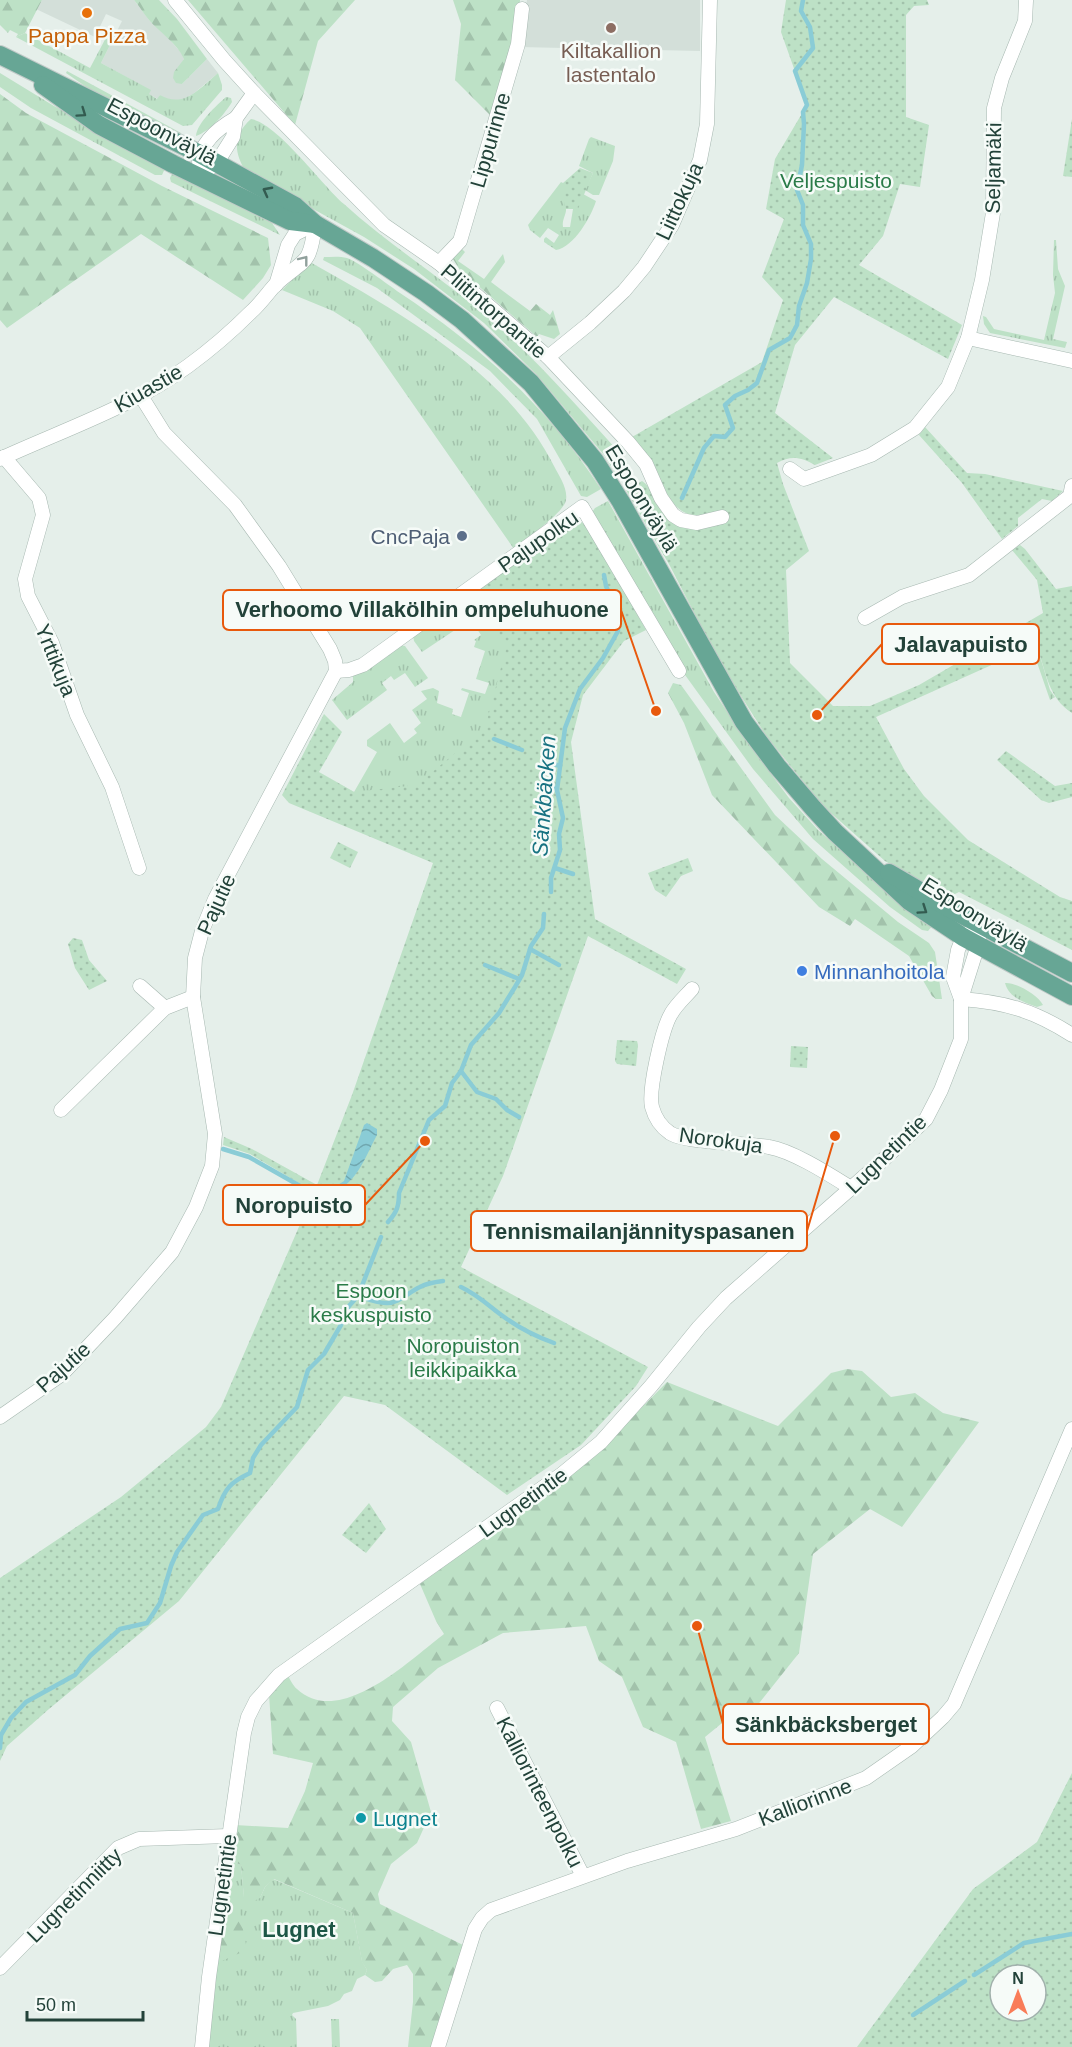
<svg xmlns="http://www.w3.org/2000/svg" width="1072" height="2047" viewBox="0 0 1072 2047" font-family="Arial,sans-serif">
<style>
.built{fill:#d3dfd9}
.grass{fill:url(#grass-tufts)}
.forest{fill:url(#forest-firs)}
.park{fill:url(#park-dots);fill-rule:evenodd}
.water{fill:url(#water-waves)}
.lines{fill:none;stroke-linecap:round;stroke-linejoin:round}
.stream{stroke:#8accd6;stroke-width:4.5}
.street-casing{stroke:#a7b8b1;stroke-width:15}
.primary-casing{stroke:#c1cac8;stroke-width:20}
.street{stroke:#fff;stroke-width:14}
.primary{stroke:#67a695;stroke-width:18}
.oneway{stroke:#335b50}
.oneway2{stroke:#90a09c}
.food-dot{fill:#e8710a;stroke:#f6fbf8;stroke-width:2}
.education-dot{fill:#8d6e63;stroke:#f6fbf8;stroke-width:2}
.service-dot{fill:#5c6f8a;stroke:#f6fbf8;stroke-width:2}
.shop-dot{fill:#3f7fe0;stroke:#f6fbf8;stroke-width:2}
.culture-dot{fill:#0f9aa8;stroke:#f6fbf8;stroke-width:2}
.labels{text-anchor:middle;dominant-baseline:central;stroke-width:5;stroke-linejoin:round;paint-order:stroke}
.food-label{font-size:21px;fill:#c56008;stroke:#f6fbf8}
.education-label{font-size:21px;fill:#785e54;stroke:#f6fbf8}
.street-label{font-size:21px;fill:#224239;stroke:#f6fbf8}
.park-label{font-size:21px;fill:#2a7b48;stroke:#f6fbf8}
.service-label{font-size:21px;fill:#4e5e75;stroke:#f6fbf8;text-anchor:end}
.shop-label{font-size:21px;fill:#366cbe;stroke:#f6fbf8;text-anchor:start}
.culture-label{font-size:21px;fill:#0d838f;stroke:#f6fbf8;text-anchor:start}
.water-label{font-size:22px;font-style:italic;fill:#187382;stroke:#f6fbf8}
.neighbourhood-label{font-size:22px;font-weight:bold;fill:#1d5646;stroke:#f6fbf8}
.leader{fill:none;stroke:#e8590c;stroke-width:2}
.callout-dot{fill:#e8590c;stroke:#f6fbf8;stroke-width:2}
.callout{fill:#f6fbf8;stroke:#e8590c;stroke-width:2}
.callout-label{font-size:22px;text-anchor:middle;font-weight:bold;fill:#224239}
</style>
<defs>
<pattern id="grass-tufts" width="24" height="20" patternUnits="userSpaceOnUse" patternTransform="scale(1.5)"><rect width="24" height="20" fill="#bde1c6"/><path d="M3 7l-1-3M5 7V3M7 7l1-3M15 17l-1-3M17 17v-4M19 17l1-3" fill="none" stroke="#a2c2ab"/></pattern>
<pattern id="forest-firs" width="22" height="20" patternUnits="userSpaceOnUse" patternTransform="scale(1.5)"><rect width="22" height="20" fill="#bde1c6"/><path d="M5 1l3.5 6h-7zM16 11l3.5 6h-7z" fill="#a2c2ab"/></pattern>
<pattern id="park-dots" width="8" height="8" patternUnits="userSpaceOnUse" patternTransform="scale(1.5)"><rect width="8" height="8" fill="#bde1c6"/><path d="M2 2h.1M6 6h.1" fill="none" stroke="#a2c2ab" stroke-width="1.8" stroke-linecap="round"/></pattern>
<pattern id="water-waves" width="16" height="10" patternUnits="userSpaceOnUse" patternTransform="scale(1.5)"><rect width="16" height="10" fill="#8accd6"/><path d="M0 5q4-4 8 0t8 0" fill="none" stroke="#70a7af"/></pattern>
</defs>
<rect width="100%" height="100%" fill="#e5efea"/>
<g class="built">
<path d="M42,0H134L149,20L170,40L183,55L184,59L180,66L182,84L207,59L218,73L193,94L181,100L169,101L160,95L158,99L148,94L150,90L101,63L122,21L106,14L95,37L36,9Z"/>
<path d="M527,0H700V51L519,47Z"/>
</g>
<g class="grass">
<path d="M110,30L116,33L101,63L151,90L149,94L157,99L160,95C184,109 200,88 218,73L222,85V90L192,125L183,126L16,37L25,33L90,68Z"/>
<path d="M67,71L181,133L177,137L95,93L66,73Z"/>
<path d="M0,73L54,106L167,164L162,175H155L31,108L0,87Z"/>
<path d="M226,97L231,98L232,102C224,115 210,131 196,136C197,123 216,106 226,97Z"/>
<path d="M251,119C277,123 322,185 344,204C389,245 441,277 487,317C538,360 582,412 627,461L629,469L618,478L604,455L536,374L484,323L414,269L364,237L246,172C234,152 232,136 251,119Z"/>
<path d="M591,137L615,146L613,161L599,195H593L585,190L593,173L579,166L589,139Z"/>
<path d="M174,170L270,220L280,235L171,182L170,178Z"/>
<path d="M561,182L563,183C563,192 567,204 566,211C565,217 562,220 563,227H570L573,209L578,208L583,194L596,201C591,217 574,247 556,250L544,242V239L546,237L554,243L559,235L548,228L540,238L530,230L528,225Z"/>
<path d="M1054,240H1056L1058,269L1065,286L1053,339L1067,342L1065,348L990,333L984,324L983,316L986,317L994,329L1044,340L1055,293L1053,275Z"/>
<path d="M324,257C331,257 340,256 347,258C360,263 387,284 400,293C481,347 547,406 601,489L587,497L581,496L537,419L490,371L377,288L323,260Z"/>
<path d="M310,262C399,312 507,372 554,466C559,476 568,488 566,500C564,513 525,539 514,549L360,328L333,311L282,290Z"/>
<path d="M608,501L714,692L748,743L789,798L818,830L897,899L933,925L928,931L922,930L890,907L813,839L753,769L680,668L592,512L595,508Z"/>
<path d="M550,535L505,881L319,772L354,792L377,752L367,746V740L390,723L404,743L417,733L414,729L421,723L412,710L427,699L421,691L433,688L439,691L437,703L453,709L452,714L461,717L469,693L461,690L462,688L485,694L489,683L476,679L485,651L474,647L476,641L474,640L481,635L471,620L462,626L452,608Z"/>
<path d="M437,617L449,620L455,630L422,652L414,641L413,636Z"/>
<path d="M397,645L405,646L428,678L415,687L405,673L394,680L391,676L382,683L387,690L347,720L332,700L353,682V676Z"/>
<path d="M1037,646L1050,690L1055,697L1050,700L1032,648Z"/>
<path d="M1005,983C1016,982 1038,995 1043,1005L1037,1007C1024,1002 1009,998 1005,983Z"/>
<path d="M229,1860L241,1865L244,1897L260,1898L265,1887L273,1879L353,1913L362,1961L367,1970L365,1975L357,1979L352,1991L344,1994L340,2000L328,2006L293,2013L292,2015L296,2019L297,2047H207Z"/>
<path d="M331,2019H339L340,2047H332Z"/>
</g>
<g class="forest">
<path d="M0,0H42L25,33L16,37L18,34L10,30L8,33L0,25Z"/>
<path d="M134,0H159L177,19L207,59L182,84L176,83L173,78L174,72L184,59C177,43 160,33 149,20C144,14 139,6 134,0Z"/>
<path d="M188,0H355L318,41L295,125Z"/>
<path d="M453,0H520V8L493,118L455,80L461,24Z"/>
<path d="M0,94L26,113L162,186L268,238L271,265L263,278L243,300L141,234L7,328L0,320Z"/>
<path d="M459,249H462L465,252L458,261L484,279L503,254L505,262L491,282L530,311L536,304L550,315L553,310L560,334L554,339L539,334L537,337L460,270L453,259Z"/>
<path d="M673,683L681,685L775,815L822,859L898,922L929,943L935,952L942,999H936L932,996L909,956L855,919L850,926L819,907L712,795L684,723L668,693Z"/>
<path d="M847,1369L862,1371L891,1397L915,1393L943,1413L979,1422L902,1527L870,1509L813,1554L799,1653L756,1707L727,1719L705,1737L731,1821L701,1829L676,1742L643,1727L622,1677L599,1661L586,1626L503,1633L438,1668L393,1707L392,1721L411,1742L431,1812L417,1843L391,1864L378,1894L380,1904L463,1945L433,2047H408L413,2002V1974L407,1965L393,1969L382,1981L375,1982L365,1975L367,1970L362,1962L353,1913L274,1879L265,1887L260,1898L250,1903L244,1898L241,1865L229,1860L235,1825L288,1828L305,1791L313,1763L273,1754L269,1694L287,1674C290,1679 293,1686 297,1689C340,1729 411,1659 444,1634L436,1621L420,1584L587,1463L667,1382L778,1426L831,1373Z"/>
<path d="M239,1908L247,1950L217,1963L224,1910Z"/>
</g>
<g class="park">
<path d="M786,0H927L929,5L914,6L906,15V117L929,125L920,187L900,184L883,236L859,265L962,325L948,359L834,297L795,345L775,413L833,458L815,465C801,457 791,455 777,463L783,484L809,551L786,570L790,663L833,706H870L919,685L1043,613L1037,580L1012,550L1020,545L1025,549L1056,589L1072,586V713C1048,698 1046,671 1037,647L996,663L876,717L904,769L924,796L968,840L1060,897L1072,901V950L959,892L947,898L885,861L823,806L767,737L720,663L670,566L626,490L642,481C650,486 651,493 655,501C667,522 677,530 702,526L700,517C668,513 666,487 653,463C647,454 639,445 632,437L762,362L783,300L762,277L784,219L766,209L775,159L807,105L781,32Z"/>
<path d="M1072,119V177L1063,176Z"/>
<path d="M580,168L593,173L578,209H566L563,198V183Z"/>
<path d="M925,427L967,473L985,474L1063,491L1052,501L1042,499L1018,518V526L1002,539L962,483L919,435Z"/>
<path d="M570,521H580L588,527L646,630L624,641L583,695L571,742L595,919L686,969L677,984L588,936L503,1176L461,1267L648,1367L636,1386L581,1445L507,1495L385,1405L344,1396L179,1601L49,1709L7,1746L0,1761V1578L121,1497L206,1427L221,1407L314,1192L250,1154L223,1145L224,1137L252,1149L317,1185L352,1095L433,863L289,803L282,795L324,714L342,732L319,772L354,792L417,785L485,728L507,645L471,593Z"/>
<path d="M1006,751L1055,786L1072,783V797L1049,803L1041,800L997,760Z"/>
<path d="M338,842L358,852L350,868L330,858Z"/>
<path d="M688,858L693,871L681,876L666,897L655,890L648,873Z"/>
<path d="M73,938L82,940L89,960L107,981L89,990L75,968L68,944Z"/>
<path d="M617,1040L637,1041L638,1045L636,1066L617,1064L615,1061Z"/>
<path d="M791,1046L808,1047L807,1068L790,1067Z"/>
<path d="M369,1503L386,1529L366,1553L342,1535Z"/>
<path d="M1072,1773V2047H857L973,1889L1037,1842ZM1000,1975H1036V2011H1000Z"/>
</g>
<path class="water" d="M367,1123L377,1129V1135C365,1157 356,1187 329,1193L327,1192L344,1181L364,1125Z"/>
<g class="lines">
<g class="stream">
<path d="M682,498L704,448L714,436L725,437L733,428L725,405L735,396L748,390L757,383L769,350L790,338L797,325L799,306L807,283L811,259V244L803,225V205L797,190L802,165L804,124L803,112L807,105L795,71L813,48L810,27L801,11L803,0"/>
<path d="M494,739L522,750"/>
<path d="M544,761L560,766"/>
<path d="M541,784L557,789"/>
<path d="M555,868L573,874"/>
<path d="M551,892V878L560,850L559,834L563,818L557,790L565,728L580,689L603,658L618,631V614L606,586L604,575"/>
<path d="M530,949L559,965"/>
<path d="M485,965L519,979"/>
<path d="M461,1071L477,1092L496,1099L507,1110L519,1117"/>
<path d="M223,1149L249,1157L323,1199"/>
<path d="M388,1222C397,1212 399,1206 399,1193L429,1120L445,1106L452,1083L461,1071L471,1045L499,1013L515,987L522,975L531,946L543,928L544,914"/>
<path d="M461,1287C476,1294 487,1304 500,1314C517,1327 534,1336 554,1343"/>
<path d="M358,1296C367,1299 376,1303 386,1303C398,1304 409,1292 420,1287C427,1283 435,1282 443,1281"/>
<path d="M0,1748L1,1735L11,1718L26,1702L75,1675L90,1656L120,1629L147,1623L160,1603L171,1566L177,1552L203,1515L218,1509C225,1488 231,1482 250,1473L253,1458L261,1445L297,1407L308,1370L324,1354L341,1325L349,1306L358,1296L381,1237"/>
<path d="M974,1975L1024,1943L1072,1934"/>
<path d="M913,2015L965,1981"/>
</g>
<g class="street-casing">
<g id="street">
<path d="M175,0L224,60L254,93L236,118L233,137L216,164L198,176"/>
<path d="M254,93L384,225L439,263L548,357L628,442L646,464L661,498L673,515L681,520L697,523L722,517"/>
<path d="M199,162C201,142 220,127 236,118"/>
<path d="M439,263L460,241L518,44L522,9"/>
<path d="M276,285L288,245L295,234L315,224"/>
<path d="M968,338L1072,361"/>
<path d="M548,357L590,323L624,291L644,267L672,225L700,160L707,124L710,0"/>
<path d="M4,457L39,498L43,515L25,579L28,596L52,643L77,715L112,787L139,868"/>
<path d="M0,459C63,430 132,407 188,366C210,350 232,331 251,312C260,304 267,294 275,285C304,258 310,268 315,224"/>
<path d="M790,469L804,479L871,455L915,428L948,387L968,338L982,280L993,213L994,108L1002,78L1025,21L1026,1"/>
<path d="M865,618L902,597L969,575L1070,496L1072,486"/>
<path d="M336,671L349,670L363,665L582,507L679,671"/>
<path d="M140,986L165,1008"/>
<path d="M692,989C685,997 676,1005 671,1014C662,1029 648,1091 652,1107C655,1118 661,1127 670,1133C684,1143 748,1143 769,1147C793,1151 830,1175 851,1188"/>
<path d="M961,999C1005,1002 1035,1011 1072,1035"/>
<path d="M961,999L978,945L979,938"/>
<path d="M61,1110L165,1008L193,997"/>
<path d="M0,1417L62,1374L115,1318L172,1252L196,1207L212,1166L215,1134L193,997L195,958L202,931L215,899L336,671L335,661L330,649L279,566L235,505L164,433L141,396"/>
<path d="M497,1708L583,1876"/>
<path d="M0,1968L118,1848L139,1839L228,1836"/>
<path d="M202,2047L209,1977L244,1733L248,1717L256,1701L279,1675L562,1474L601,1442L651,1386L699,1327L726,1298L883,1160L926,1119L941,1090L961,1039V999L953,977L958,950L963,937L969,933"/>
<path d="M438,2047L475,1929L482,1918L491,1910L627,1861L736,1829L866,1778L912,1746L943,1717L954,1704L1072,1429"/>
</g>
</g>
<g class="primary-casing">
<g id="primary">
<path d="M0,55L200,154L295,206L315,224L373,258L426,293L462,320L531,383L595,461L621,502L744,722L777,766L813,808L835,832L909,901L963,937L1072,996"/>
<path d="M43,85L99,125L173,164L290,221L315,224"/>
<path d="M889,873L949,908L1072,973"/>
</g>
</g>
<use href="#street" class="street"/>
<use href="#primary" class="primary"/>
</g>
<defs><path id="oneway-chevron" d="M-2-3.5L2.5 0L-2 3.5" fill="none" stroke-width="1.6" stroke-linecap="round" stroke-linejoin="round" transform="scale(1.5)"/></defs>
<g class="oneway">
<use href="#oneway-chevron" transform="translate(82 113) rotate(35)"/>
<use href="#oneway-chevron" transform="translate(267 191) rotate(-152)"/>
<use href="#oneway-chevron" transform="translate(923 910) rotate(34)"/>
</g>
<use class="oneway2" href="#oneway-chevron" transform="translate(304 260) rotate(-52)"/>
<circle class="food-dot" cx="87" cy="13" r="6"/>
<circle class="education-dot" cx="611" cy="28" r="6"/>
<circle class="service-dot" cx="462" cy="536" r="6"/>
<circle class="shop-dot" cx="802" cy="971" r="6"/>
<circle class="culture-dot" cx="361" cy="1818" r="6"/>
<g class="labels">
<g class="food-label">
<text x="87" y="35">Pappa Pizza</text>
</g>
<g class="education-label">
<text x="611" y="50">Kiltakallion<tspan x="611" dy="24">lastentalo</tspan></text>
</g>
<g class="street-label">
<text transform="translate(162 131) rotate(28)">Espoonväylä</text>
<text transform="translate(490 140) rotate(-74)">Lippurinne</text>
<text transform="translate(993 168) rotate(-89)">Seljamäki</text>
<text transform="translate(679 201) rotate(-65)">Liittokuja</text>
<text transform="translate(494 311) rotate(41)">Pliitintorpantie</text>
<text transform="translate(148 388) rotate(-30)">Kiuastie</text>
<text transform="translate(642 498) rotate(59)">Espoonväylä</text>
<text transform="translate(538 541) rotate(-35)">Pajupolku</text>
<text transform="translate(56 660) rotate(68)">Yrttikuja</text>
<text transform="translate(216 904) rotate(-66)">Pajutie</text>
<text transform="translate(975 914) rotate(32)">Espoonväylä</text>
<text transform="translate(721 1140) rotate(8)">Norokuja</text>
<text transform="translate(886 1154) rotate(-44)">Lugnetintie</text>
<text transform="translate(63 1367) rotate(-42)">Pajutie</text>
<text transform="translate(523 1502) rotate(-36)">Lugnetintie</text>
<text transform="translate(540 1792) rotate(63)">Kalliorinteenpolku</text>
<text transform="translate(805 1802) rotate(-21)">Kalliorinne</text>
<text transform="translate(222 1885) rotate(-82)">Lugnetintie</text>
<text transform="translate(74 1895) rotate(-45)">Lugnetinniitty</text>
</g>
<g class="park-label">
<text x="836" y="180">Veljespuisto</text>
<text x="371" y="1290">Espoon<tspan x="371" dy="24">keskuspuisto</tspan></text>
<text x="463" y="1345">Noropuiston<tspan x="463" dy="24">leikkipaikka</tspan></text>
</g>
<g class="service-label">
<text x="450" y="536">CncPaja</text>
</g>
<g class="shop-label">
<text x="814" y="971">Minnanhoitola</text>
</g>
<g class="culture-label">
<text x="373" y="1818">Lugnet</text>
</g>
<g class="water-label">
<text transform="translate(544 796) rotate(-86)">Sänkbäcken</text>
</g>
<g class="neighbourhood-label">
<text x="299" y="1929">Lugnet</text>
</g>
</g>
<path class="leader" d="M656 711L621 610M817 715L882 644M425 1141L365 1205M835 1136L807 1231M697 1626L723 1724"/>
<g class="callout-dot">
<circle cx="656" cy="711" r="6"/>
<circle cx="817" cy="715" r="6"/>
<circle cx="425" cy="1141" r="6"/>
<circle cx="835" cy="1136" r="6"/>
<circle cx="697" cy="1626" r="6"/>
</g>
<g class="callout">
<rect x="223" y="590" width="398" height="40" rx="6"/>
<rect x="882" y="624" width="157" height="40" rx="6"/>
<rect x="223" y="1185" width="142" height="40" rx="6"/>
<rect x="471" y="1211" width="336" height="40" rx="6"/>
<rect x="723" y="1704" width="206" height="40" rx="6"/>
</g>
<g class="callout-label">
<text x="422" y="617">Verhoomo Villakölhin ompeluhuone</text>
<text x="961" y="652">Jalavapuisto</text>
<text x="294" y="1213">Noropuisto</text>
<text x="639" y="1239">Tennismailanjännityspasanen</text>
<text x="826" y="1732">Sänkbäcksberget</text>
</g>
<g transform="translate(1018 1993)"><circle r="28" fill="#f6fbf8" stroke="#a1b1ac" stroke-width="1.5"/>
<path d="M0-4.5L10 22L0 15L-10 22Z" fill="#f97c58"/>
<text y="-9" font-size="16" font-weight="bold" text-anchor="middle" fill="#224239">N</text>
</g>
<path d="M27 2011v9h116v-9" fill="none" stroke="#224239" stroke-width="3"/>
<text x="36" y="2011" font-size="18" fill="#224239" stroke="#f6fbf8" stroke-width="4.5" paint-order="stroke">50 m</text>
</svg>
